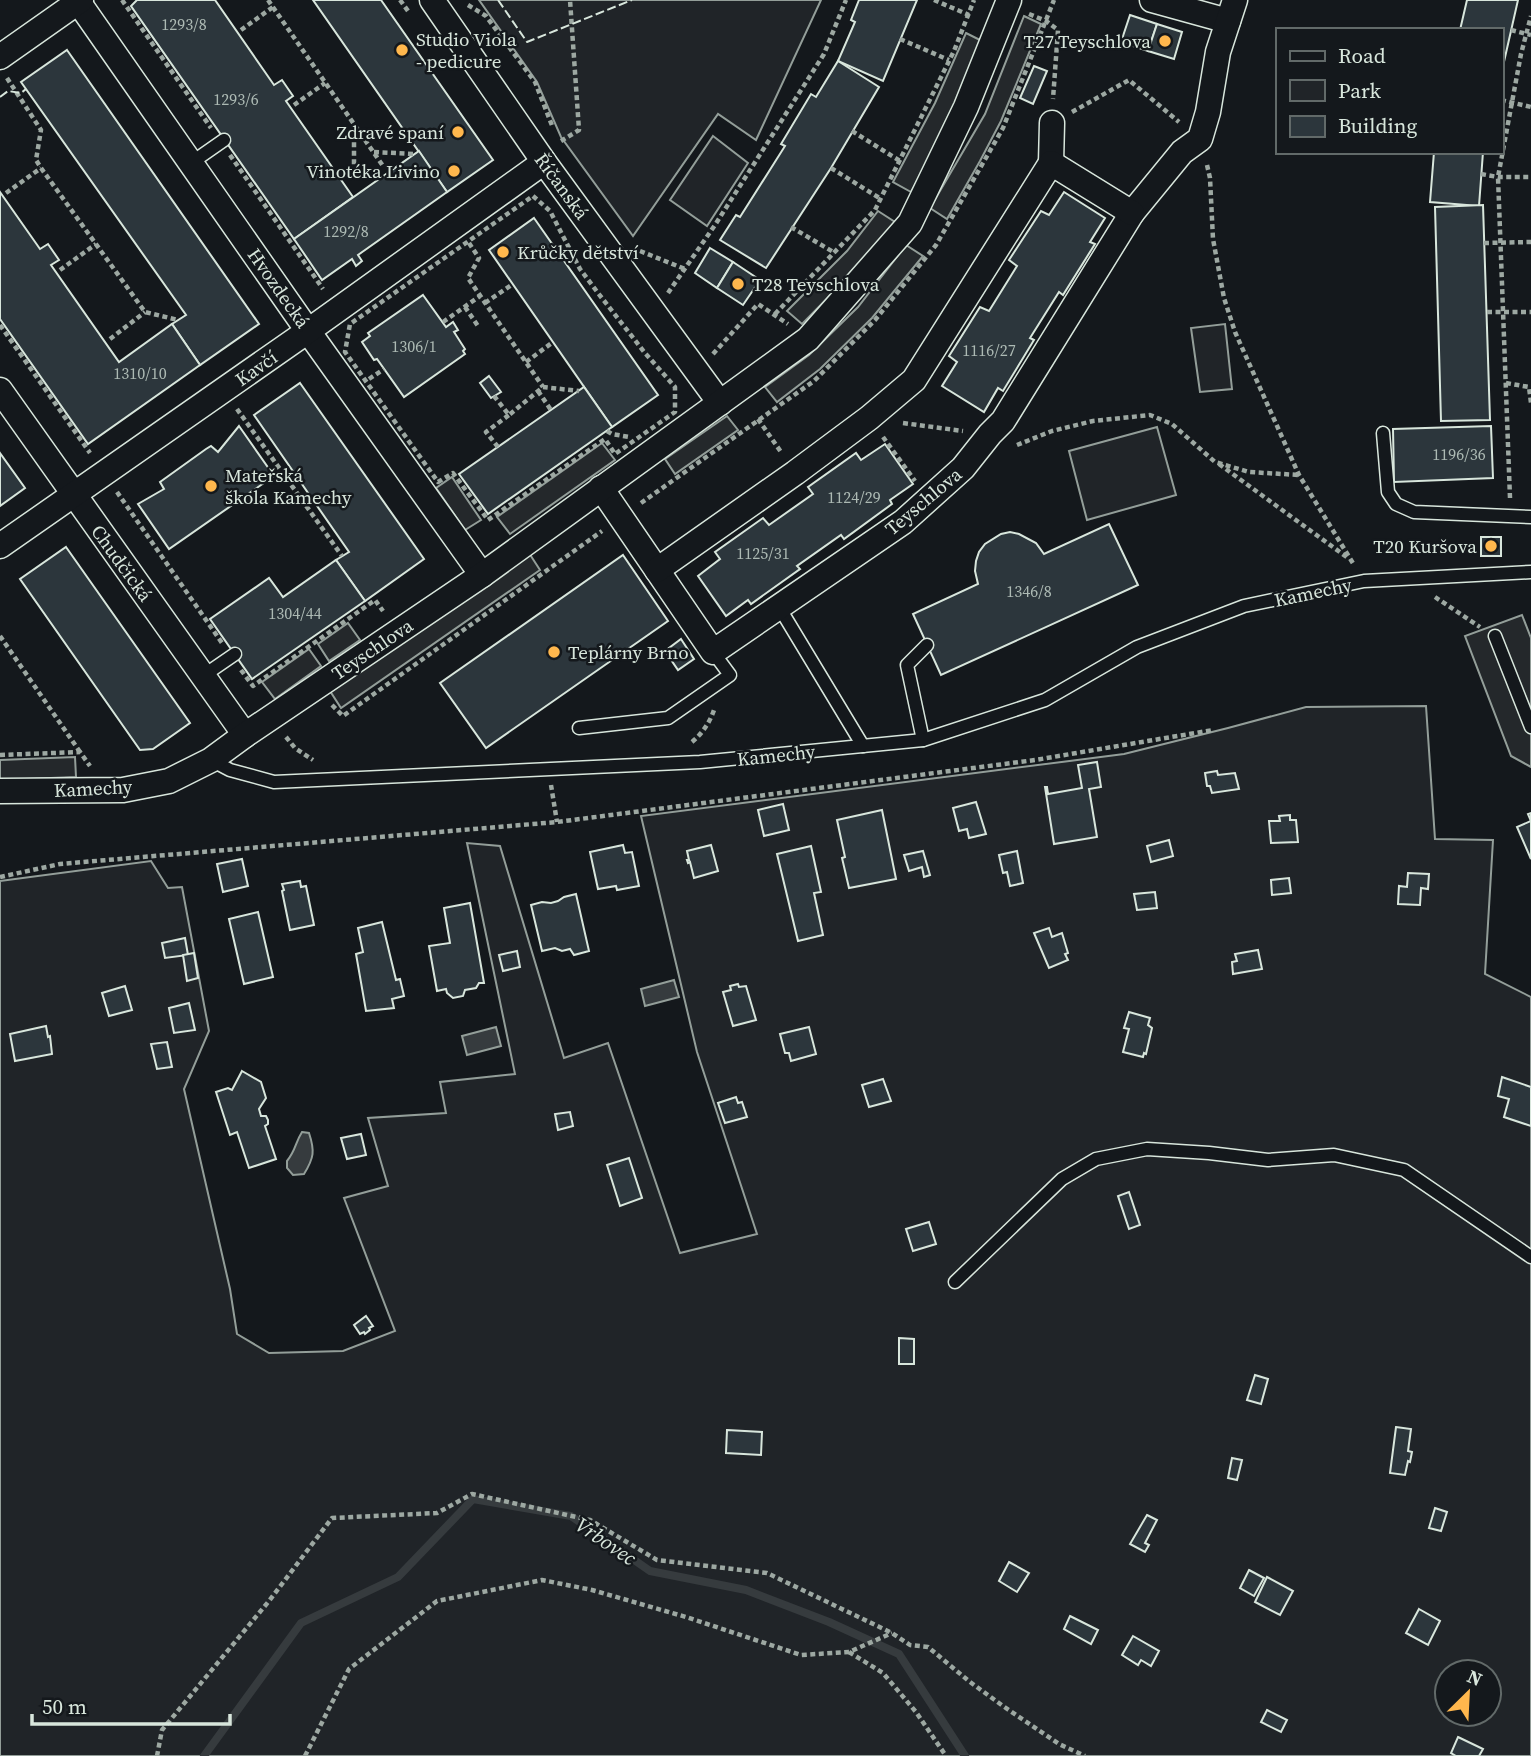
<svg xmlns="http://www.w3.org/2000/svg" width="1531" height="1756" viewBox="0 0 1531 1756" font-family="'Source Serif 4',serif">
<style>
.green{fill:#202428;stroke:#939e99;stroke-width:2;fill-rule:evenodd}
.parking{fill:#24282b;stroke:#939e99;stroke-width:2}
.water{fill:#363b3e;stroke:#939e99;stroke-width:2}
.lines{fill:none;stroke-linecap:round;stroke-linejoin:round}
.stream{stroke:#363b3e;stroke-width:8}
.building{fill:#2c363c;stroke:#d8e6dc;stroke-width:2}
.service-casing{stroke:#d8e6dc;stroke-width:15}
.minor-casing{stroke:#d8e6dc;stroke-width:27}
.path{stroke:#9da8a2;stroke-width:4.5;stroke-dasharray:5 3.5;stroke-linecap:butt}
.service{stroke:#14181c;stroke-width:12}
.minor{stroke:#14181c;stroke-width:24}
.fence{stroke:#d8e6dc;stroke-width:2;stroke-dasharray:9 3.5;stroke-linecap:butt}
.poi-dot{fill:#ffb74d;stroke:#14181c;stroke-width:2.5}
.labels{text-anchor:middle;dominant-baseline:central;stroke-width:5;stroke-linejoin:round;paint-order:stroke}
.number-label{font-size:16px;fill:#adbab4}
.poi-label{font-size:19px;fill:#d8e6dc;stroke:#14181c;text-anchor:start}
.street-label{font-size:19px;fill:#d8e6dc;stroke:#14181c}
.water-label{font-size:21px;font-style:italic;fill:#d8e6dc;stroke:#14181c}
</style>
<rect width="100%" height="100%" fill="#14181c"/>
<g class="green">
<path d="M479,0H821L756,140L718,114L633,236L561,137L537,82Z"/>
<path d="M713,136L748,163L707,226L670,200Z"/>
<path d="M1225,324L1232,389L1200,392L1191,328Z"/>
<path d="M1157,427L1176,495L1087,520L1069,451Z"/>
<path d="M1426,706L1435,839L1493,840L1485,974L1531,997V1756H0V881L151,861L168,888L182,887L209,1031L184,1089L230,1289L237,1334L269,1353L343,1351L395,1331L344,1198L388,1186L368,1118L446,1113L440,1082L515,1074L467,843L500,846L564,1058L608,1043L680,1253L757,1234L697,1052L641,816L1124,754L1228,728L1306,707ZM1447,1672H1489V1714H1447Z"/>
</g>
<g class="parking">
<path d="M1024,16L1041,24L1001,121L980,161L947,219L930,208L985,114Z"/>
<path d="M966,33L984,42L956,111L911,192L893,182L935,103Z"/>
<path d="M878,211L895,222L863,262L802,324L787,311L847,251Z"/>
<path d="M906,245L923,256L872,318L820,369L777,402L765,387L809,355L858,307Z"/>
<path d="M727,416L738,430L675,474L665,459Z"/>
<path d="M602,443L615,460L510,534L497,517Z"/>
<path d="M452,477L481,520L465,530L436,488Z"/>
<path d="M529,553L540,570L341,708L330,691Z"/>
<path d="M1522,615L1531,638V767L1511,756L1465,636Z"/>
<path d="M348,623L360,640L329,661L318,644Z"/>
<path d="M309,649L321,666L275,699L262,682Z"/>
<path d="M75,757L76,777L0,780V760Z"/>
</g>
<g class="water">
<path d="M674,980L679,997L645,1006L641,989Z"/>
<path d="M496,1027L501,1046L467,1055L462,1036Z"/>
<path d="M302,1132L309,1133C315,1151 314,1158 304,1174L293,1175L287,1168V1161C296,1150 295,1143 302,1132Z"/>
</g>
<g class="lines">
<path class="stream" d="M204,1756L301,1623L398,1577L473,1499L571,1516L650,1571L746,1590L829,1622L899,1654L965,1756"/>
</g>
<g class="building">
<path d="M137,0H215L274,85L282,80L293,96L286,101L353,197L294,239L131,6Z"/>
<path d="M313,0H381L493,160L447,192Z"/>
<path d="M859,0H917L883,81L838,61L855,22L851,20Z"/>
<path d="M1467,0H1518L1501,75V30H1460Z"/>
<path d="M1130,15L1157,24L1148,51L1121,42Z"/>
<path d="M1157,24L1182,32L1174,59L1148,51Z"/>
<path d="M67,50L259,324L200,365L172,324L186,315L21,82Z"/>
<path d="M838,61L879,87L831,168L766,268L720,240L736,215L740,217L785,146L781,144L811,94L816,97Z"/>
<path d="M1034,66L1047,71L1033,104L1020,98Z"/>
<path d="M419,151L447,192L358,255L362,261L356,266L352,259L322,280L294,239Z"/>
<path d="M1434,152H1483L1479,206L1430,202Z"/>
<path d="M0,192L40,249L48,244L59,260L51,265L119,362L172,324L200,365L88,444L0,319Z"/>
<path d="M1064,192L1105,218L1090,242L1095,244L1063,295L1059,292L1030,338L1034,340L1003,391L998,388L984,412L942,386L957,362L949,356L980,307L989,311L1017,266L1009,260L1041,211L1049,215Z"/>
<path d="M1483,205L1490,420L1441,421L1435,207Z"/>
<path d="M534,218L658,395L612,427L489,250Z"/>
<path d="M710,248L733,262L717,288L695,273Z"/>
<path d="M733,262L760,280L743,305L717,288Z"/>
<path d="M423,295L446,327L453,322L458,330L454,332L465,349L463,351L465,354L404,397L377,359L374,360L362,342L370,336L368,333Z"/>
<path d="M489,376L501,392L491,398L480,383Z"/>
<path d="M300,383L424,559L365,601L336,560L349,552L254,415Z"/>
<path d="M584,387L612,427L488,514L459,474Z"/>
<path d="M239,426L274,476L169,549L138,504L164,489L160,482L206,449L211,446L218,452Z"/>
<path d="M1491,426L1493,478L1394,482L1393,429Z"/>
<path d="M885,444L913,484L890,500L892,504L844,539L841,535L797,566L800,569L751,604L748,600L726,616L698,576L720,559L715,552L763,518L769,525L813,494L808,487L856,453L861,460Z"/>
<path d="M0,453L25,488L0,506Z"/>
<path d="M1109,524L1138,585L941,675L913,614L978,584L975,571L976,561L979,552L985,544L1001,534L1010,532L1019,534L1036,543L1044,554Z"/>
<rect x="1481" y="537" width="20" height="19"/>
<path d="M66,547L190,723L153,749L140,750L20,579Z"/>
<path d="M623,555L668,621L486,748L440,683Z"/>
<path d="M336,560L365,601L252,679L210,619L269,578L283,597Z"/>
<path d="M681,639L694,659L678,670L665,651Z"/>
<path d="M1097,762L1101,787L1089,789L1097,837L1054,844L1045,787H1047L1048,794L1082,788L1078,765Z"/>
<path d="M1217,771L1218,775L1235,773L1239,789L1212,793L1210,786H1207L1205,773Z"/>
<path d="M976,802L986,834L969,838L967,829L959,831L953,808Z"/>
<path d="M783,804L789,830L764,836L758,810Z"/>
<path d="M882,810L896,879L849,888L842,858L845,857L837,820Z"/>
<path d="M1531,813V859L1517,827L1531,821L1528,814Z"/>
<path d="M1290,815V820H1296L1298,842L1271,843L1269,821H1280L1279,816Z"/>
<path d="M1169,840L1173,856L1151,862L1147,846Z"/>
<path d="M623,845L625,853L632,852L639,886L617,890L616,886L598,889L590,852Z"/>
<path d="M711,845L718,871L694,878L690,862L688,863L687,860H689L687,851Z"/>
<path d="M811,846L821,892L814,893L823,935L798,941L777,854Z"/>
<path d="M923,851L930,875L924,877L922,867L909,871L904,855Z"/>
<path d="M1017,851L1023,883L1010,886L1007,872L1003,873L999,855Z"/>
<path d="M242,859L248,886L223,892L217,864Z"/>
<path d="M1408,873L1429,874L1428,889L1421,888L1420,905L1398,904L1399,886L1407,887Z"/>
<path d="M1289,878L1291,893L1272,895L1271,880Z"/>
<path d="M300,881L301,887L306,886L314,925L290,930L282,891L284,890L282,884Z"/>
<path d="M1155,892L1157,908L1137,910L1134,894Z"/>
<path d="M576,894L589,951L574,955L570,949L562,951L555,948L542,951L531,905L542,902L551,903L558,901L564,897Z"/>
<path d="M470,903L484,983H479L476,988L465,990L463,996L453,998L447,993L446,989L437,991L429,946L450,943L444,908Z"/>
<path d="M258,912L273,977L244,984L229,919Z"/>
<path d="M382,922L396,980L400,979L404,996L392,999L394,1008L366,1011L356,954L363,952L358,928Z"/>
<path d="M1049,928L1052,937L1062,933L1068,953L1065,954L1068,960L1049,968L1034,933Z"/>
<path d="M185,938L188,955L165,958L162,943Z"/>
<path d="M1258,950L1262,969L1233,974L1232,962L1237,961L1235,954Z"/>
<path d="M517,951L520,967L503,971L499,955Z"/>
<path d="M194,953L198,978L187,981L183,955Z"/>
<path d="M738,984L739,987L746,986L756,1020L733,1026L723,992L731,990L730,986Z"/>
<path d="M125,986L132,1010L109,1016L102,993Z"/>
<path d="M189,1003L195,1030L174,1033L169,1008Z"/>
<path d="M1129,1012L1150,1018L1148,1025L1152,1028L1146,1054L1144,1053L1143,1057L1123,1052L1129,1029L1124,1028Z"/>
<path d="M46,1026L48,1037L50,1036L52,1054L15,1061L10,1034Z"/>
<path d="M809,1027L816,1054L791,1061L789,1053H785L780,1034Z"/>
<path d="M167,1042L172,1067L157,1069L151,1044Z"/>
<path d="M242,1071L261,1082L266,1098L259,1109L261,1116H266L268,1120V1124L265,1126L276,1159L249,1168L237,1132L230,1135L216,1092L228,1088L232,1090Z"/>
<path d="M1502,1077L1531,1087V1126L1504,1117L1509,1099L1498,1096Z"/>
<path d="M883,1079L891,1101L869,1107L862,1085Z"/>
<path d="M736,1097L738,1103L742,1102L747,1117L725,1123L718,1103Z"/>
<path d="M570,1112L573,1126L558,1130L555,1114Z"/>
<path d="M361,1134L366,1155L347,1159L341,1138Z"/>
<path d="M629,1158L642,1198L620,1206L607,1165Z"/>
<path d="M1129,1192L1140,1225L1129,1229L1118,1196Z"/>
<path d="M929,1222L936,1244L913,1251L906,1229Z"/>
<path d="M366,1316L373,1326L369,1328L370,1330L365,1334L364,1332L360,1334L354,1325Z"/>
<path d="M899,1338L914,1339V1364H899Z"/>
<path d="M1255,1375L1268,1379L1261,1404L1247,1400Z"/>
<path d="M1396,1427L1411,1429L1408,1451L1412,1452L1410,1462L1408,1461L1405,1475L1390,1473Z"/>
<path d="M727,1430L762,1432L761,1455L726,1453Z"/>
<path d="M1232,1458L1242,1460L1237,1480L1228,1478Z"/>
<path d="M1435,1508L1447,1512L1441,1531L1429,1528Z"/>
<path d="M1147,1515L1157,1520L1145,1543L1149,1545L1145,1552L1130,1544Z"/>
<path d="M1009,1562L1029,1573L1017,1592L999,1581Z"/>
<path d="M1249,1570L1264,1578L1254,1596L1240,1588Z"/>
<path d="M1267,1577L1293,1591L1280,1615L1255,1602Z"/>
<path d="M1419,1609L1440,1621L1428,1645L1406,1633Z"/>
<path d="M1070,1616L1098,1630L1091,1644L1064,1629Z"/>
<path d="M1133,1636L1159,1651L1151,1666L1141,1660L1138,1665L1122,1655Z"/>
<path d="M1267,1710L1287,1720L1281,1732L1261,1722Z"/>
<path d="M1458,1737L1483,1749L1479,1756H1456L1451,1753Z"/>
</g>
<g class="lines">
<g class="service-casing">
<g id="service">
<path d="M191,163L224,140"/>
<path d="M1383,433L1388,492L1396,504L1414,512L1531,517"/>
<path d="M779,607L863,746"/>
<path d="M1495,636L1531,727"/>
<path d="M203,676L235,654"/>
<path d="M579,728L668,718L730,675L713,652"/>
<path d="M923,740L907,665L927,645"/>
<path d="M211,760L230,770L274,782L700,762L923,740L1045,700L1137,647L1244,606L1364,581L1531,572"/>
<path d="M955,1282L1062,1179L1096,1159L1147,1149L1209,1153L1268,1160L1334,1155L1404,1170L1531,1257"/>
</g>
</g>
<g class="minor-casing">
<g id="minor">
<path d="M77,0L308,331L482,575"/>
<path d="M432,0L544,162L720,403"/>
<path d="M1152,0L1228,21"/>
<path d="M0,57L81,0"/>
<path d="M1051,163L1052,123"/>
<path d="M0,390L245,735"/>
<path d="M601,488L713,652L903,522L963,468L990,434L1003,421L1132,213L1182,152L1200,139L1208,112L1218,52L1235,0"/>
<path d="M0,546L308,331L544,162"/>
<path d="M657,570L795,473L869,418L914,380L1051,163L1132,213"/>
<path d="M0,791L123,790L169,781L211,760L245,735L482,575L808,339L910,223L966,107L1009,0"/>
</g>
</g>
<g class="path">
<path d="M122,0L211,128"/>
<path d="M268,0L383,166"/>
<path d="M400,0L408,11"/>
<path d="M934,0L969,15"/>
<path d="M468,5L486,16L535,82L553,128"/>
<path d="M1029,14L1046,21L1058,30L1053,99"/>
<path d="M241,30L273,7"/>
<path d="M1511,30L1531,35"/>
<path d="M900,39L949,60"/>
<path d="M7,78L41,130L36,160L41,168L145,312L178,320"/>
<path d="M1501,100L1531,107"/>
<path d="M294,105L325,83"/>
<path d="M1072,112L1129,80L1179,122"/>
<path d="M852,131L900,161"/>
<path d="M561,141L579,130L570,0"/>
<path d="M374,152L415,154"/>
<path d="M230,155L323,289"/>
<path d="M1207,165L1210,178L1213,239L1224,298L1235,332L1299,475L1354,565"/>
<path d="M831,168L881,199"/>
<path d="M1481,174L1498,177H1531"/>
<path d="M344,176L354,169V126"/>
<path d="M6,193L41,168"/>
<path d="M533,196L550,211L580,269L598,293L645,353L675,387V412L615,454L605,439L488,520L453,473L438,482L345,352L350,324Z"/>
<path d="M791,227L835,253"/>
<path d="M469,243L479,258L468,278L543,387"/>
<path d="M1484,243L1531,242"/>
<path d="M640,251L685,269"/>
<path d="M60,270L96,244"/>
<path d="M668,293L715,225L824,54L846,0"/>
<path d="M485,303L513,284"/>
<path d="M465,307L478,326"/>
<path d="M1487,312H1531"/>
<path d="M775,314L875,210L954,51L974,0"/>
<path d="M443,322L480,296"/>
<path d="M0,325L90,453"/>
<path d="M110,339L145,312"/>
<path d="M713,354L758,304L788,324"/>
<path d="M526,362L553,342"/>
<path d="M369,379L384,369"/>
<path d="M1506,383L1529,387L1531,403"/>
<path d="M538,391L551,410"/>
<path d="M494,396L509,415L543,387L579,391"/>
<path d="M237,409L342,556"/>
<path d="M758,419L781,452"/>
<path d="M903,423L963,431"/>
<path d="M607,431L612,434L629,437"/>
<path d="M883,437L915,481"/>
<path d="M1017,445L1052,431L1093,421L1150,415L1172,424L1215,462L1249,472L1299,475"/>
<path d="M498,447L486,432L509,415"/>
<path d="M1219,464L1348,558"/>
<path d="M117,492L222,643"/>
<path d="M1510,498L1498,177L1521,54L1531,16"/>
<path d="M641,503L814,381L875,320L936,245L1003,128L1054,0"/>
<path d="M1435,597L1480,627"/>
<path d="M0,636L80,752"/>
<path d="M241,670L253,686L375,600L383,611"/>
<path d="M332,705L343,716L602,531"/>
<path d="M286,737L295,748L313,760"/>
<path d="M692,742C702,734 710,722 714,710"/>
<path d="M0,755L80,752L90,766"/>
<path d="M551,785L557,822"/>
<path d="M0,877L60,864L557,822L1035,760L1213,730"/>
<path d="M849,1652L883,1673L916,1712L946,1756"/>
<path d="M157,1756L162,1730L269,1601L332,1518L437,1513L472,1494L590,1520L657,1560L767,1573L892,1633L910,1645L928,1647L970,1682L1003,1706L1059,1744L1085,1756"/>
<path d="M305,1756L349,1669L437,1601L542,1580L592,1590L686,1617L801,1655L849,1652L892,1633"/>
</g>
<use href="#service" class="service"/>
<use href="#minor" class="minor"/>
<g class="fence">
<path d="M498,0L527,42L632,0"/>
<path d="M0,97L8,91L21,93L26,89"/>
</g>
</g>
<g class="poi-dot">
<circle cx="1165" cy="41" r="7"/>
<circle cx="402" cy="50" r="7"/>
<circle cx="458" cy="132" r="7"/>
<circle cx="454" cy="171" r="7"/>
<circle cx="503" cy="252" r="7"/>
<circle cx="738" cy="284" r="7"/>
<circle cx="211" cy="486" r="7"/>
<circle cx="1491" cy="546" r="7"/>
<circle cx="554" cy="652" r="7"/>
</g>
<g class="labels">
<g class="number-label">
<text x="184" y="24">1293/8</text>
<text x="236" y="99">1293/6</text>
<text x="346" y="231">1292/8</text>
<text x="414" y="346">1306/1</text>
<text x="989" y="350">1116/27</text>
<text x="140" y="373">1310/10</text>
<text x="1459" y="454">1196/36</text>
<text x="854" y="497">1124/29</text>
<text x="763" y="553">1125/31</text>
<text x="1029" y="591">1346/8</text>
<text x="295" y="613">1304/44</text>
</g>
<g class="poi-label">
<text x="416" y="39">Studio Viola<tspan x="416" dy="22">- pedicure</tspan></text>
<text x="1151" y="41" text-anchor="end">T27 Teyschlova</text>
<text x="444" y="132" text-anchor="end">Zdravé spaní</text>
<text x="440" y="171" text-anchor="end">Vinotéka Livino</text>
<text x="517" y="252">Krůčky dětství</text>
<text x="752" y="284">T28 Teyschlova</text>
<text x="225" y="475">Mateřská<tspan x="225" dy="22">škola Kamechy</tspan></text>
<text x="1477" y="546" text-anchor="end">T20 Kuršova</text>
<text x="568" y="652">Teplárny Brno</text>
</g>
<g class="street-label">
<text transform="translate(562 186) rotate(54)">Říčanská</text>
<text transform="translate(279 288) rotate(55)">Hvozdecká</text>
<text transform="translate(256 368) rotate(-35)">Kavčí</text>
<text transform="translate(923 501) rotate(-40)">Teyschlova</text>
<text transform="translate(122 563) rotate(54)">Chudčická</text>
<text transform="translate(1313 592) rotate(-12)">Kamechy</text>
<text transform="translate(372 649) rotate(-34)">Teyschlova</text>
<text transform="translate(776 755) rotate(-6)">Kamechy</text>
<text transform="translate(93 788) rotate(-3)">Kamechy</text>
</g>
<g class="water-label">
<text transform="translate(606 1541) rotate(34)">Vrbovec</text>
</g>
</g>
<rect x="1276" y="28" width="228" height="126" fill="#14181c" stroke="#626a69" stroke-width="2"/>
<rect x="1290" y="51" width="35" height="10" fill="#14181c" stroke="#626a69" stroke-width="2"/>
<text x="1338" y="63" font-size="21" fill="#d8e6dc">Road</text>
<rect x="1290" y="80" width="35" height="21" fill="#202428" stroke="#626a69" stroke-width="2"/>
<text x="1338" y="98" font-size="21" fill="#d8e6dc">Park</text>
<rect x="1290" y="116" width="35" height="21" fill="#2c363c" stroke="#626a69" stroke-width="2"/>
<text x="1338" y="133" font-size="21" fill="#d8e6dc">Building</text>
<g transform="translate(1468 1693) rotate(24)"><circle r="33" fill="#14181c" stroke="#626a69" stroke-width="2"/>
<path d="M0-5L12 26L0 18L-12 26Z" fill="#ffb74d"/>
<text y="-10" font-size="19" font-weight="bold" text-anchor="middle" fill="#d8e6dc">N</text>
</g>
<path d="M32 1714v10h198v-10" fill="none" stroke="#d8e6dc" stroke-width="3.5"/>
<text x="42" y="1714" font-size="21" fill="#d8e6dc" stroke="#14181c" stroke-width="5" paint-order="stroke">50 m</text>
</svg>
